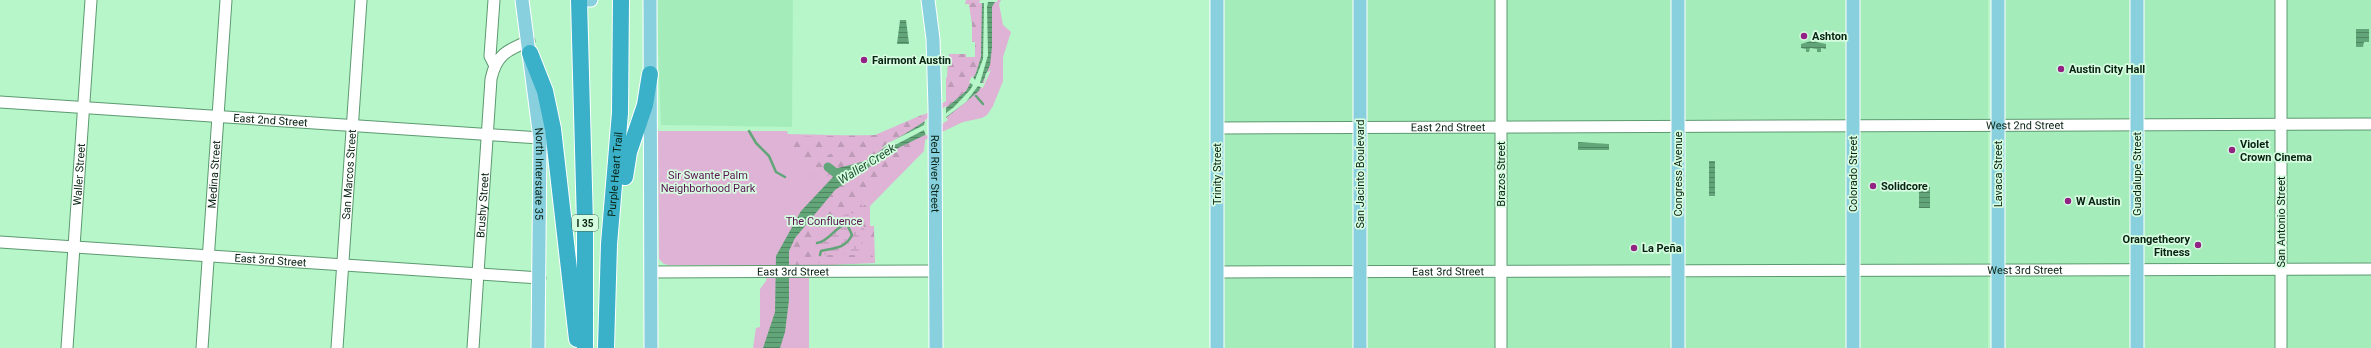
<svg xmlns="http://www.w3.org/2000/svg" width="2371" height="348" viewBox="0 0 2371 348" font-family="Roboto,sans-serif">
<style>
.built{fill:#a5ecbb}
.green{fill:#deb3d5}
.forest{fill:url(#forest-firs)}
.wetland{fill:url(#wetland-marsh)}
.water{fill:url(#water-rules)}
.pier{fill:#b6f6c9}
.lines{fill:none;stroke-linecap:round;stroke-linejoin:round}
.stream{stroke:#61a578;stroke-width:2.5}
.canal{stroke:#61a578;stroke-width:9}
.minor-casing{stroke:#5c9970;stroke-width:13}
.major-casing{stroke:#fff;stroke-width:15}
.highway-casing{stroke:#fff;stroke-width:18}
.minor{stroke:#fff;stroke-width:11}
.major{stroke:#89d0df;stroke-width:13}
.highway{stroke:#3ab1c9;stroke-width:16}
.poi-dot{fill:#922384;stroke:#d7fde1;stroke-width:1.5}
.labels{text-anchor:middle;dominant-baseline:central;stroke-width:3.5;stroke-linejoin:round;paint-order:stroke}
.shield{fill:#d7fde1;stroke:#466450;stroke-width:1}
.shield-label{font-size:10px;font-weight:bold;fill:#082212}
.poi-label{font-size:11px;font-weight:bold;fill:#082212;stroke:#d7fde1;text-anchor:start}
.street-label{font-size:11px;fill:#082212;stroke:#d7fde1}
.park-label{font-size:11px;fill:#5b1452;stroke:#d7fde1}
.water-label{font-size:12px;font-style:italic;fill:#1e5131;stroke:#d7fde1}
</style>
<defs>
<pattern id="forest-firs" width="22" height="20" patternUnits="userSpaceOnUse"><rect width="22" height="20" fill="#deb3d5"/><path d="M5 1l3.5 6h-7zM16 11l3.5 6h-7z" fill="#bd9ab6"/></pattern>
<pattern id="wetland-marsh" width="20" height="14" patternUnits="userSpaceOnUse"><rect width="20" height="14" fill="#deb3d5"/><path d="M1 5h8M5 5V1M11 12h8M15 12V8" fill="none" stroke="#bd9ab6"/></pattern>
<pattern id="water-rules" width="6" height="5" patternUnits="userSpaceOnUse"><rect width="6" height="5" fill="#61a578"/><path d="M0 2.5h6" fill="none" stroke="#4e8661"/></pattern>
</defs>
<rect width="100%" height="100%" fill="#b6f6c9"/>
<g class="built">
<path d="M656,0H793L792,127L661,125Z"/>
<rect x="1224" y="0" width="764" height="348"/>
<rect x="1995" y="0" width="376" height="348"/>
</g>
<path class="green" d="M966,0H1001L999,4L1003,25L1011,32L1003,57V81L993,106L987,115L982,118L963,122L925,140L924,151L870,206V226H874L875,263L809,266V348H753L756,328L760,327V289L766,281L767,265H669L664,264L659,259L658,131H787L788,134L874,136L924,115L946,101L948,58L975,57V42H972V23L969,4H965Z"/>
<g class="forest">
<path d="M965,3H981C979,47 988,79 946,108V79L949,70V54H966V57H975V42H972V23L969,4Z"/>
<path d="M924,114L925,122L895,140L866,161L834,169L830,161L821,171L825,176L824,172L832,173L807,189L812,181L809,170L830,154L851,151L850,146L829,150L807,165L795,150L790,137L875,135Z"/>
<path d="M925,135V143L887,175L861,203L862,207L871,200H874L870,206V226H874V250L869,247L864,234V227L851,213C834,215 830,234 817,239V255H872L875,260L805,263L795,266L798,255L796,252L789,251L795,238L835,190L896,149Z"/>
</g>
<path class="wetland" d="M851,213L861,216C866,231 866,240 857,253L823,255L821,246L816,248L817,239C830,234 834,215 851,213Z"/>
<g class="water">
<path d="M982,0H996L992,7V47L990,65L979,91L925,135L896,149L835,190L795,238L789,251V300L785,332L780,348H763L775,312L776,256L801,211L833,177L832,173L834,169L866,161L895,140L946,108L966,91L976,73L981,57Z"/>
<path d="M900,20H906L909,44H897Z"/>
<path d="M2356,29H2369V42H2364L2363,47H2356Z"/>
<path d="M1811,41L1826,44V49L1821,48V52H1817V49L1810,48L1809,52H1806V49L1801,48V44Z"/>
<path d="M1578,142L1609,144V150H1578Z"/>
<rect x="1709" y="161" width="6" height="35"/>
<rect x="1919" y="187" width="11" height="21"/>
</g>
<path class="pier" d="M980,0H998L997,2H988L987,7L988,55L980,83H984L986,73L991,70L983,88L978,86L966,102L946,117L948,120L926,136L924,130L897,144L881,148L890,142L924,125L925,120L946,106V113L954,107L970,90L973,85L969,82L972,76L975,80L983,59L984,3H979Z"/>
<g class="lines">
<g class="stream">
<path d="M976,96L983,104"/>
<path d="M749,131L756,143L769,156L776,172L785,177"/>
<path d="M817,243C830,241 834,227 847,224L852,235C845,249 834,248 821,251L820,255"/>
</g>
<path class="canal" d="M828,167L842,178"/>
<g class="minor-casing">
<g id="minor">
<path d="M494,0L490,56L494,64"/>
<path d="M2281,0V348"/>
<path id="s1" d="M0,102L540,138"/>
<path id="s2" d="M1217,128L2371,124"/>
<path id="s3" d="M0,242L540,278"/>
<path id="s4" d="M651,272L936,271"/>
<path id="s5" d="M1218,272L2371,269"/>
<path id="s6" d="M67,348L91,0"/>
<path id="s7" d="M202,348L226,0"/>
<path id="s8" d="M337,348L361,0"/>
<path id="s9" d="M473,348L491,79C496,55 507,50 529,41"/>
<path d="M1501,348V0"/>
</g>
</g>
<g class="major-casing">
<g id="major">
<path id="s10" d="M522,0L540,138L538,348"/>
<path d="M588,0H591"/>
<path d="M650,0L651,348"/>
<path id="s11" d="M928,0L933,39L935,108L936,348"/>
<path d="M1217,0V348"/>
<path d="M1678,0V348"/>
<path d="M1853,0V348"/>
<path d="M1360,348V0"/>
<path d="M1998,348V0"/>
<path d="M2137,348V0"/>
</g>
</g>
<g class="highway-casing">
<g id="highway">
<path d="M579,0L585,224V348"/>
<path d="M530,53L545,91L553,129L577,339"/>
<path d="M625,177L629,152L645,105L650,74"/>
<path id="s12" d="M606,348L609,244L620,113L621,0"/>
</g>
</g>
<use href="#minor" class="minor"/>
<use href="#major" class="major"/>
<use href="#highway" class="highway"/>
</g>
<g class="poi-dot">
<circle cx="1804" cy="36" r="4"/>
<circle cx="864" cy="60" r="4"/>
<circle cx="2061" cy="69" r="4"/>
<circle cx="2232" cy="150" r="4"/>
<circle cx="1873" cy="186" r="4"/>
<circle cx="2068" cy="201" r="4"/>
<circle cx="2198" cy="245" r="4"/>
<circle cx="1634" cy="248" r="4"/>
</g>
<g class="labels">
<rect class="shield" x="572" y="215" width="26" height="16" rx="3"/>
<g class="shield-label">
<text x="585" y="223">I 35</text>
</g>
<g class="poi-label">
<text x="1812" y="36">Ashton</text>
<text x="872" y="60">Fairmont Austin</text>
<text x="2069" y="69">Austin City Hall</text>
<text x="2240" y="144">Violet<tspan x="2240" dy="13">Crown Cinema</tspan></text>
<text x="1881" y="186">Solidcore</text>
<text x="2076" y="201">W Austin</text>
<text x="2190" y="239" text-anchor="end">Orangetheory<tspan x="2190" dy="13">Fitness</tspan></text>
<text x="1642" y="248">La Peña</text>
</g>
<g class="street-label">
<text stroke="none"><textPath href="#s1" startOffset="271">East 2nd Street</textPath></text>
<text stroke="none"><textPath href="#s2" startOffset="808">West 2nd Street</textPath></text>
<text stroke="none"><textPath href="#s2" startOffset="231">East 2nd Street</textPath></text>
<text stroke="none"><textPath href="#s10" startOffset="175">North Interstate 35</textPath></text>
<text stroke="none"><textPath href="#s6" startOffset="174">Waller Street</textPath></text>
<text stroke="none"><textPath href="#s7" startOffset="174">Medina Street</textPath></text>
<text stroke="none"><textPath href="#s8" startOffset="174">San Marcos Street</textPath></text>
<text stroke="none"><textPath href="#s12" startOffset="174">Purple Heart Trail</textPath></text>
<text stroke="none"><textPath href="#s11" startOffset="174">Red River Street</textPath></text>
<text transform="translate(1217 174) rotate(-90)">Trinity Street</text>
<text transform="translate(1360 174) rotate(-90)">San Jacinto Boulevard</text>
<text transform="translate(1501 174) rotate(-90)">Brazos Street</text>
<text transform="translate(1678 174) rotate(-90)">Congress Avenue</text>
<text transform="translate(1853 174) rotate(-90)">Colorado Street</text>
<text transform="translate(1998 174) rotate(-90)">Lavaca Street</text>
<text transform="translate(2137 174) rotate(-90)">Guadalupe Street</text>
<text stroke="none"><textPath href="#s9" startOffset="143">Brushy Street</textPath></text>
<text transform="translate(2281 222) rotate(-90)">San Antonio Street</text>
<text stroke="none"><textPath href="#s3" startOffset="271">East 3rd Street</textPath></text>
<text stroke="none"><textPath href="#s5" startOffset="807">West 3rd Street</textPath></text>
<text stroke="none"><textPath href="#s5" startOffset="230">East 3rd Street</textPath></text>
<text stroke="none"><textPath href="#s4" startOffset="142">East 3rd Street</textPath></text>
</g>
<g class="park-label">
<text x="708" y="175">Sir Swante Palm<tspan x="708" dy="13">Neighborhood Park</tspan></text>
<text x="824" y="221">The Confluence</text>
</g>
<g class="water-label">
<text transform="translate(867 164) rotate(-32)">Waller Creek</text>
</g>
</g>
</svg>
